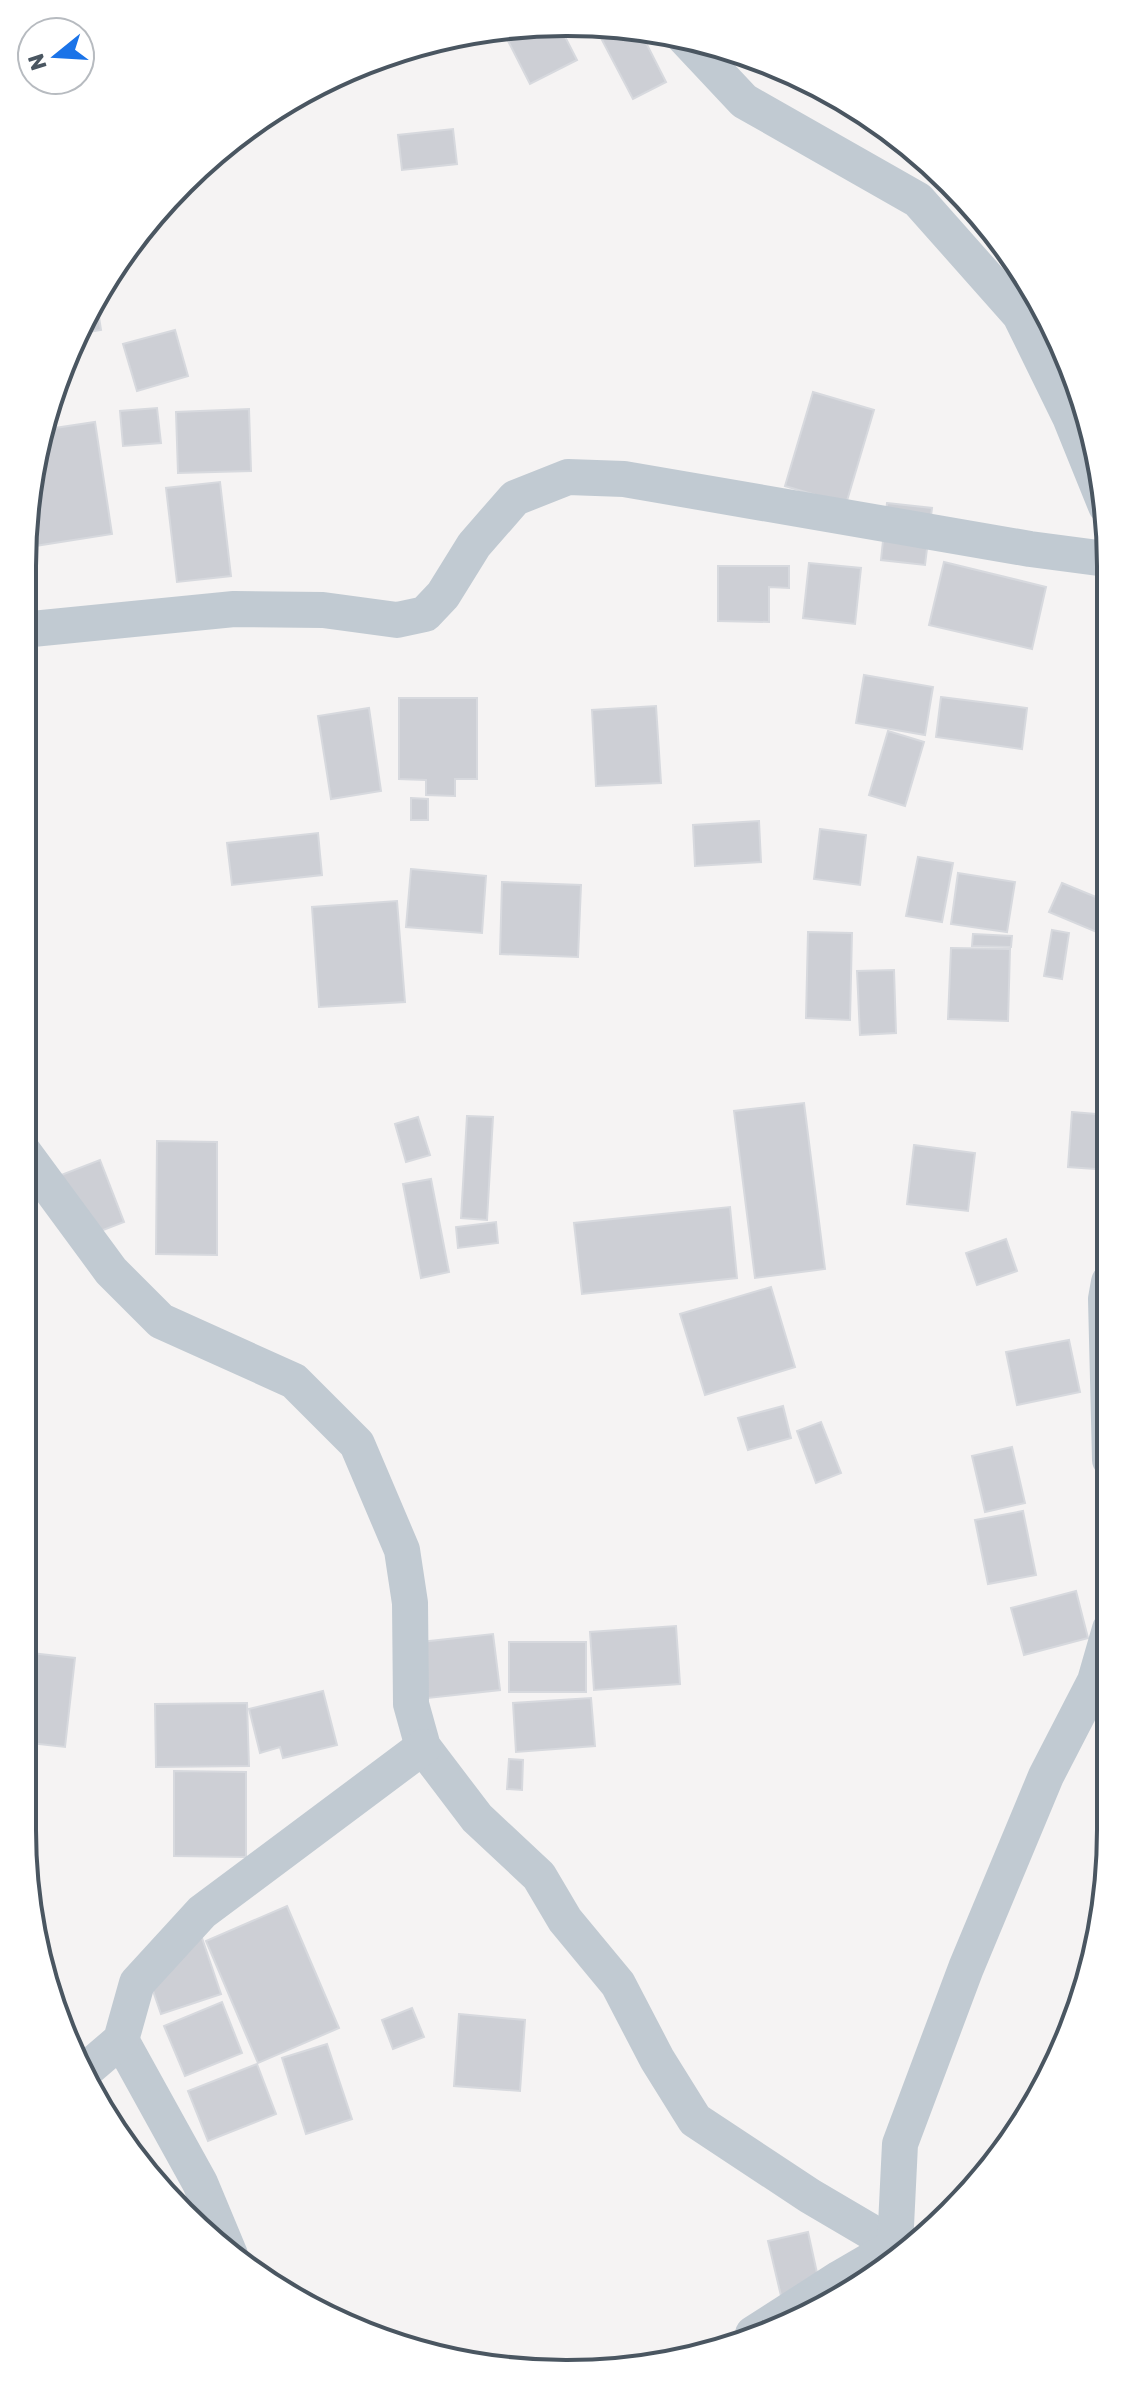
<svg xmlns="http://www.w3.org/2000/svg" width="1133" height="2396" viewBox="0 0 1133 2396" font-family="Rubik,sans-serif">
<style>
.building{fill:#cdcfd5;stroke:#d7d9de;stroke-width:2}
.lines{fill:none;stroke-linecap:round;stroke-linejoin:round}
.minor{stroke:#c1cad2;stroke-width:36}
.rim{fill:none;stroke:#4a5661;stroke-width:4}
</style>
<rect width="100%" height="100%" fill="#f5f3f3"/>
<g class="building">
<path d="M558,23L577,60L530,84L503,31L511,28Z"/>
<path d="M626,28L639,29L666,82L633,99L602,40Z"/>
<path d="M453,129L457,164L402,170L398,135Z"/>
<path d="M96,298L101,330L76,334Z"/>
<path d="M175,330L188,376L137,391L123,344Z"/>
<path d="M813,392L874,410L846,504L785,486Z"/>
<path d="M157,408L161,443L123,446L120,411Z"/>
<path d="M249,409L251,471L178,473L176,412Z"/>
<path d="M95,422L112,534L35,546L28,502L33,460L42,430Z"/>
<path d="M220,482L231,576L177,582L166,488Z"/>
<path d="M887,503L932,508L925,565L881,560Z"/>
<path d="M944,562L1046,587L1032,649L929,625Z"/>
<path d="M809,563L861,568L855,624L803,618Z"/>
<path d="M718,566H789V588L769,587V622L718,621Z"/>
<path d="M864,675L933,687L925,735L856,723Z"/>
<path d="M941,697L1027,708L1022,749L936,737Z"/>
<path d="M399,698H477V779H455V796L426,795V780L399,779Z"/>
<path d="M656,706L661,783L596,786L592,710Z"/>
<path d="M369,708L381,791L331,799L318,716Z"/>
<path d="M888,731L924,742L905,806L869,795Z"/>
<path d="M411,798L428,799V820H411Z"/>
<path d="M759,821L761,862L695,866L693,825Z"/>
<path d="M820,829L866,835L860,885L814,879Z"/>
<path d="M318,833L322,875L232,885L227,843Z"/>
<path d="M918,857L953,863L942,922L906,916Z"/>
<path d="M411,869L486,876L482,933L406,927Z"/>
<path d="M958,873L1015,882L1007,932L951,924Z"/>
<path d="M502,882L581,885L578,957L500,954Z"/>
<path d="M1062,883L1108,902V911L1099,933L1049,912Z"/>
<path d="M397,901L405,1002L319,1007L312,907Z"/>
<path d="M1052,930L1069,933L1062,979L1044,976Z"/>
<path d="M808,932L852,933L850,1020L806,1018Z"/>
<path d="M973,934L1012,936L1011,947L972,946Z"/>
<path d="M951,948L1010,949L1008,1021L948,1019Z"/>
<path d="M894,970L896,1033L860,1035L857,971Z"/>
<path d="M804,1103L825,1269L755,1278L734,1111Z"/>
<path d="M1072,1112L1108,1115L1109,1170L1068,1167Z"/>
<path d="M467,1116L493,1117L487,1220L461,1218Z"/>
<path d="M418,1117L430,1155L406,1162L395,1124Z"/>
<path d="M157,1141L217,1142V1255L156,1254Z"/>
<path d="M914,1145L975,1153L968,1211L907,1204Z"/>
<path d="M100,1160L124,1222L80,1239L56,1177Z"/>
<path d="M431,1179L449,1272L421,1278L403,1184Z"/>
<path d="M730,1207L737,1278L582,1294L574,1223Z"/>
<path d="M496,1222L498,1243L458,1248L456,1227Z"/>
<path d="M1006,1239L1017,1271L977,1285L966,1253Z"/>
<path d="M771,1287L795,1367L705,1395L680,1314Z"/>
<path d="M1069,1340L1080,1392L1017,1405L1006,1352Z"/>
<path d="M783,1406L791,1438L748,1450L738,1418Z"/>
<path d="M821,1422L841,1473L816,1483L797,1431Z"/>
<path d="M1012,1447L1025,1503L985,1512L972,1456Z"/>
<path d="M1023,1511L1036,1575L988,1584L975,1520Z"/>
<path d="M1076,1591L1088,1638L1024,1655L1011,1608Z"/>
<path d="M676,1626L680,1684L594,1690L590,1632Z"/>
<path d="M493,1634L500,1690L428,1698L421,1642Z"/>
<rect x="509" y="1642" width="77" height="50"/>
<path d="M22,1652L75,1658L65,1747L22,1742Z"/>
<path d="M323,1691L337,1745L283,1758L280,1747L260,1753L249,1709Z"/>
<path d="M591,1698L595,1746L516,1752L513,1703Z"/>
<path d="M247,1703L249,1766L156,1767L155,1704Z"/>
<path d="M509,1759L523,1760L522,1790L507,1789Z"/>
<path d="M174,1771L246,1772V1857L174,1856Z"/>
<path d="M287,1906L339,2028L258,2063L206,1941Z"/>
<path d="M202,1938L221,1994L161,2014L142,1959Z"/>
<path d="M222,2002L242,2053L185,2076L164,2026Z"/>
<path d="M412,2008L424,2037L393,2049L382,2020Z"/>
<path d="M459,2014L525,2020L520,2091L454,2086Z"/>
<path d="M327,2044L352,2119L306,2134L282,2058Z"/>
<path d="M257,2064L276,2114L208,2141L188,2091Z"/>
<path d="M808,2232L821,2291L782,2300L768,2241Z"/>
</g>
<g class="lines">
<g class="minor">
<path d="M683,36L744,101L918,200L1020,315L1070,417L1106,506"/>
<path d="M22,630L234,609L323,610L397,620L425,614L443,595L474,545L515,498L568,477L624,479L1030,549L1106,559"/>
<path d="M22,1150L111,1271L161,1321L294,1381L357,1444L402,1550L410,1603L411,1704L423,1747L477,1818L539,1876L565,1920L618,1984L657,2059L695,2120L810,2196L895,2246L897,2254"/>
<path d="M1109,1282L1106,1299L1110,1460"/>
<path d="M121,2040L200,2183L230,2255"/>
<path d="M86,2070L121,2040L137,1983L202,1912L423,1747"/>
<path d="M753,2334L840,2278L895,2246L900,2144L966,1968L1046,1776L1095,1681L1110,1629"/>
</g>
</g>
<path d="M0 0H1133V2396H0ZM566 36H567A530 530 0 0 1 1097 566V1830A530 530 0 0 1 567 2360H566A530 530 0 0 1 36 1830V566A530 530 0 0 1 566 36Z" fill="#fff" fill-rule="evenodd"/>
<path class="rim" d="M566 36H567A530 530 0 0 1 1097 566V1830A530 530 0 0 1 567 2360H566A530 530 0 0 1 36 1830V566A530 530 0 0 1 566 36Z"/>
<g transform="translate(56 56) rotate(252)"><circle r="38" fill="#ffffff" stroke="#b7bbc0" stroke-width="2"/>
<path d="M0-6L14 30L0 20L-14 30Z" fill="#1a73e8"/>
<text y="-12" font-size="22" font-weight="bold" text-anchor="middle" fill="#4a5661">N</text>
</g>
</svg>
